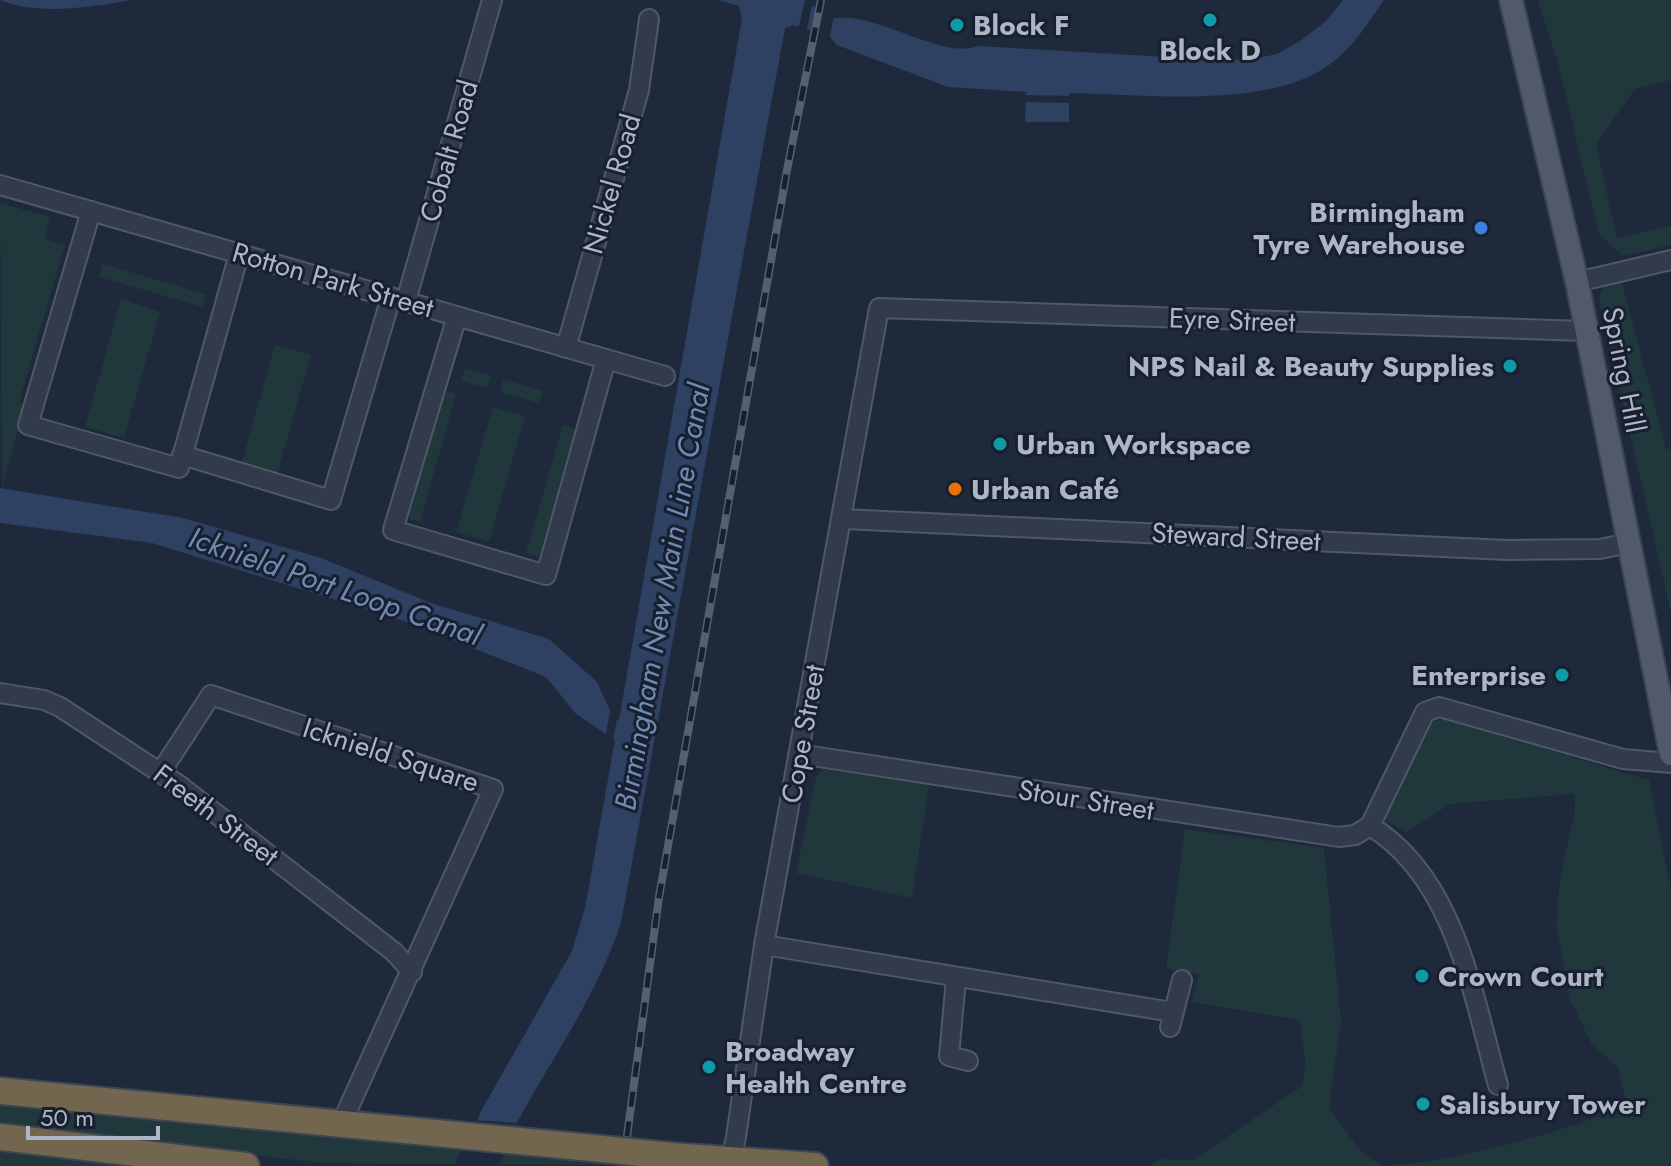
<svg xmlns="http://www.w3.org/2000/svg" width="1671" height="1166" viewBox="0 0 1671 1166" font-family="Jost,sans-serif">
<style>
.green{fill:#20373c}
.water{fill:#2e4162}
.pier{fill:#1e293b}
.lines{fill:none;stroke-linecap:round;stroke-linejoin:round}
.minor-casing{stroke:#505868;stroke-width:22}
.major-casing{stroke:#3c4454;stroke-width:26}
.highway-casing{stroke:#3d4555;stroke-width:30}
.minor{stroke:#323b4b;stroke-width:18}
.major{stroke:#505a6b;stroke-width:22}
.highway{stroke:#72664e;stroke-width:26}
.rail-casing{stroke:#545f72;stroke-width:8}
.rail{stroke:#18202f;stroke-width:5;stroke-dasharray:15;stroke-linecap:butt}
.highway-bridge-casing{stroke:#3d4555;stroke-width:30;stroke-linecap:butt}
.highway-bridge{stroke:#72664e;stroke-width:26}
.culture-dot{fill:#0f9aa8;stroke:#18202f;stroke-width:3}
.shop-dot{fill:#3f7fe0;stroke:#18202f;stroke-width:3}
.food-dot{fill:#e8710a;stroke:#18202f;stroke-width:3}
.labels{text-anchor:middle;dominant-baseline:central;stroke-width:6;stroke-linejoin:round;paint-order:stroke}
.poi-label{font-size:28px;font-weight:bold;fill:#adb5c7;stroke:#18202f;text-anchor:start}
.street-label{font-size:28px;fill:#adb5c7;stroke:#18202f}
.water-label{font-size:30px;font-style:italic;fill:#718ab3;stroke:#18202f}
</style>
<rect width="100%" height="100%" fill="#1e293b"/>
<g class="green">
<path d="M1538,0H1671V80L1635,89L1596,144L1617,238L1671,226V245L1623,256L1599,234L1558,64Z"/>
<path d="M0,203L50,217L45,239L65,245L19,402L25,404L2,488Z"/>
<path d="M103,264L206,294L203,307L99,277Z"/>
<path d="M1621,279L1666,449H1671V612L1599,298L1605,284Z"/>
<path d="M121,299L160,312L124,438L85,427Z"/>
<path d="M275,345L311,355L277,475L241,465Z"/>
<path d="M465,368L491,376L487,388L461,381Z"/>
<path d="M503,379L543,391L538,403L500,392Z"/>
<path d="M443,390L456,394L420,522L406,518Z"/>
<path d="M493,407L525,416L489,542L456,532Z"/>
<path d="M563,425L576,429L539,557L526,553Z"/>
<path d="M1444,719L1649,780L1671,890V1166H1386C1466,1159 1552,1135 1627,1106L1618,1067L1592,1045L1570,999L1556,922L1560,879L1575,810L1574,794L1450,804L1406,833L1381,817L1403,764L1434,721Z"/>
<path d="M821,769L929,784L912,898L796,873L815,781Z"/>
<path d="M1185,829L1324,848L1341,1020L1329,1108L1358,1148L1381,1166H1151L1158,1159L1193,1160L1302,1086L1306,1066L1300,1020L1192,1002L1199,974L1166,969Z"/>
<path d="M0,1098L696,1166L323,1163L0,1127Z"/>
<path d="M0,1152L167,1166H0Z"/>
</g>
<g class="water">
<path d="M0,0H132C90,7 41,16 0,0Z"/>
<path d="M718,0H805L832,19C872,9 944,61 977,46L1220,60L1253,59L1277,54L1300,41L1325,22L1343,0H1384C1368,23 1352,49 1329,65C1266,110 1144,94 1069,93V122H1025L1026,92L948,87L837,45L829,36L793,25L785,28L621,923C592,1010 533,1083 495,1166H458L481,1111L572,951L585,908L615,740L576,714L546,677L407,622L152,543L0,523V488L183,518L321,558L431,603L549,639L597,682L614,719L619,720L742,18L739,6Z"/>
</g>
<g class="pier">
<path d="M805,0L813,1L806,33L798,30Z"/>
<path d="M816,5L834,15L829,42L810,34Z"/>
<path d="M1008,95L1080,96L1073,97V103L1022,102V96Z"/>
<path d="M620,702L611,752L610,751L611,742L605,739L611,706L617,716Z"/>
<path d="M473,1120L519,1123L499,1166H454Z"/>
</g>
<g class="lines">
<g class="minor-casing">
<g id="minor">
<path d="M0,185L665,376"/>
<path d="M91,211L28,425L179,468L239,254"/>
<path d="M1577,282L1671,260"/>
<path d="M406,301L492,0"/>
<path d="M457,316L393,530L546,575L606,359"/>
<path d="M566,348L639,90L649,19"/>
<path d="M182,455L331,500L391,297"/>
<path d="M843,519L1507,550L1600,549L1629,543"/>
<path d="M0,693L44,700L60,707L179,785L394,952L412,972"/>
<path d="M799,754L1339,837L1355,835L1370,826"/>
<path d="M161,772L211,695L493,789L342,1122"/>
<path d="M1370,826L1425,712L1439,707L1623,759L1671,763"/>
<path d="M1370,826C1455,877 1473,996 1498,1085"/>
<path d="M764,945L1172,1012"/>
<path d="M956,979L949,1056L968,1061"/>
<path d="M1170,1027L1182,980"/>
<path d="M726,1166L731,1160L736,1137L764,945L879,308L1585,331"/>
</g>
</g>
<g class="major-casing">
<path id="major" d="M1511,0L1577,282L1671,754"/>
</g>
<g class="highway-casing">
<g id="highway">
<path d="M0,1091L582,1147"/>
<path d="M0,1137L246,1166"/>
<path d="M671,1156L815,1166"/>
</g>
</g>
<use href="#minor" class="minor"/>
<use href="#major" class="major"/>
<use href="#highway" class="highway"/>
<g class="rail-casing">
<path id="rail" d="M623,1166L659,897L787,170L821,0"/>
</g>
<use href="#rail" class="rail"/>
<g class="highway-bridge-casing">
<path id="highway-bridge" d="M582,1147L671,1156"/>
</g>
<use href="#highway-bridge" class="highway-bridge"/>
</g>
<g class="culture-dot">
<circle cx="1210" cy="20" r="8"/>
<circle cx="957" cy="25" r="8"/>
<circle cx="1510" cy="366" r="8"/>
<circle cx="1000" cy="444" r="8"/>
<circle cx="1562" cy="675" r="8"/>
<circle cx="1422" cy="976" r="8"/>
<circle cx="709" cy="1067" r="8"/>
<circle cx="1423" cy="1104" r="8"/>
</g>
<circle class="shop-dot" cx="1481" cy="228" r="8"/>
<circle class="food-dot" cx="955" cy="489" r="8"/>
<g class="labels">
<g class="poi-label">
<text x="973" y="25">Block F</text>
<text x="1210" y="50" text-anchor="middle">Block D</text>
<text x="1465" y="212" text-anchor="end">Birmingham<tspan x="1465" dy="32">Tyre Warehouse</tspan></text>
<text x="1494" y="366" text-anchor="end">NPS Nail &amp; Beauty Supplies</text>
<text x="1016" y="444">Urban Workspace</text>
<text x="971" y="489">Urban Café</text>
<text x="1546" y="675" text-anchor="end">Enterprise</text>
<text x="1438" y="976">Crown Court</text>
<text x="725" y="1051">Broadway<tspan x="725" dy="32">Health Centre</tspan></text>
<text x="1439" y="1104">Salisbury Tower</text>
</g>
<g class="street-label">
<text transform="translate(449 151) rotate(-74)">Cobalt Road</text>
<text transform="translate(612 184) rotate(-74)">Nickel Road</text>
<text transform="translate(333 280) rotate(16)">Rotton Park Street</text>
<text transform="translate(1232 320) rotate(2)">Eyre Street</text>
<text transform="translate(1624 370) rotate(79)">Spring Hill</text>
<text transform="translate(1236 537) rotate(3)">Steward Street</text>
<text transform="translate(803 734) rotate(-80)">Cope Street</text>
<text transform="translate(391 755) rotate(18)">Icknield Square</text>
<text transform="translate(1086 800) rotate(9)">Stour Street</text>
<text transform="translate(216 815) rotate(37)">Freeth Street</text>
</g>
<g class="water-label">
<text transform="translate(335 586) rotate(19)">Icknield Port Loop Canal</text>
<text transform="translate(662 597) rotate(-80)">Birmingham New Main Line Canal</text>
</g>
</g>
<path d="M28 1126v12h130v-12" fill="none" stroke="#adb5c7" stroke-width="4"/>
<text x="40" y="1126" font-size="24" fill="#adb5c7" stroke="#18202f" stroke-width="6" paint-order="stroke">50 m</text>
</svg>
